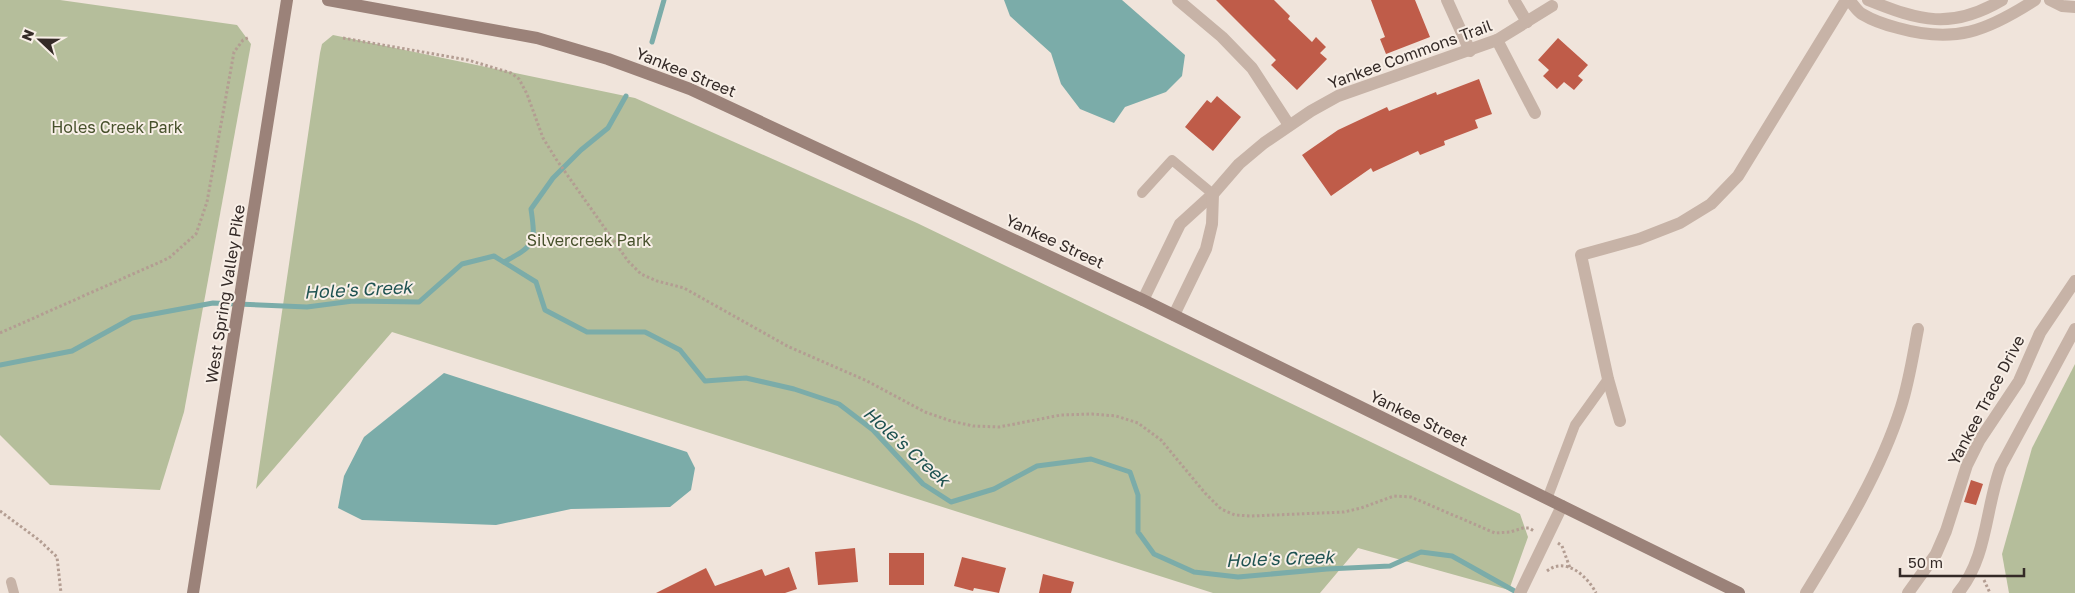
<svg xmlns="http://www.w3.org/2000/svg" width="2075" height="593" viewBox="0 0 2075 593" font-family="'Golos Text',sans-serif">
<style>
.green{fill:#b5be9b}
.water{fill:#7baca9}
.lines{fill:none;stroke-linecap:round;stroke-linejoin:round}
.stream{stroke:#7baca9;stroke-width:5}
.building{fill:#bf5c49}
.path{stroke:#b39d92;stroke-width:3;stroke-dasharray:2.5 2.5;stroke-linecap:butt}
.lane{stroke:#c7b3a7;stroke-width:10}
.street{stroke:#c7b3a7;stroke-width:12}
.secondary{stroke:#9b8279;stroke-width:12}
.labels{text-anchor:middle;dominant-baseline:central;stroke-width:4;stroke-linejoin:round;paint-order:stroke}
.street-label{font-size:16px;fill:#342a27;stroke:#f8efe7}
.park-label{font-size:16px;fill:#47512c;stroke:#f8efe7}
.water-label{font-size:18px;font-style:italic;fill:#1f5352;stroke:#f8efe7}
</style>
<rect width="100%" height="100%" fill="#f0e4db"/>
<g class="green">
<path d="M0,0H60L237,25L251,44L184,412L160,490L50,485L0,435Z"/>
<path d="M333,35L635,98L917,223L1520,514L1528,537L1509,590L1358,548L1320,593H1213L392,332L256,489L320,53L322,44Z"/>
<path d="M2075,364V593H2009L2002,554L2032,448Z"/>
</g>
<g class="water">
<path d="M1004,0H1122L1185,55L1182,76L1166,92L1125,107L1114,123L1080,109L1061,84L1051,53L1010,16Z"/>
<path d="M444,373L687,452L695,468L691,490L670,507L571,509L496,525L362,520L338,508L344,476L364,437Z"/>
</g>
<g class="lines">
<g class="stream">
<path d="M652,42L664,0"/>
<path d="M504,262C535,245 536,244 531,209L553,178L581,150L608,128L626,96"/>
<path d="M0,365L72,351L132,318L213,303L307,307L353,301L419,302L462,264L494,256L536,282L545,310L587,332H645L680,350L705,381L746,378L794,389L839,404L873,430L923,484L951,502L994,489L1037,466L1091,459L1130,472L1138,495V532L1154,554L1194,572L1238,577L1327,569L1390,566L1421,552L1452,556L1518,593"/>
</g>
</g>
<g class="building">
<path d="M1216,0H1274L1290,16L1288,19L1312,42L1316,37L1326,47L1320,53L1327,59L1297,90L1271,65L1276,60Z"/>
<path d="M1371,0H1415L1430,37L1386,54L1380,39L1385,37Z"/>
<path d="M1558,38L1588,65L1578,76L1583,80L1574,90L1564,82L1557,89L1543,76L1549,70L1538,60Z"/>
<path d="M1479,79L1492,114L1475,120L1478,128L1444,141L1445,145L1420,155L1418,151L1373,172L1371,168L1331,196L1302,155L1338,130L1387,107L1389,111L1436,92L1437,95Z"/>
<path d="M1217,96L1241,117L1213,151L1185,127L1207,100L1211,103Z"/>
<path d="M1971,480L1983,484L1976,505L1964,502Z"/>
<path d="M855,548L858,582L818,585L815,552Z"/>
<rect x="889" y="553" width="35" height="32"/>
<path d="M962,557L1006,568L999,593L974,588L973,591L954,586Z"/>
<path d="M789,567L797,589L785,593H656L706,568L715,586L762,569L765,576Z"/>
<path d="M1043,574L1074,582L1071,593H1039Z"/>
</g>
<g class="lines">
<g class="path">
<path d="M343,38L468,60L511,73L519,79L527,94L543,138L556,159L628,261L641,274L657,281L684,288L789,347L867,381L925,412L951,421L973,426L999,427L1061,415L1092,414L1116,416L1138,423L1161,440L1205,493L1221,509L1235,515L1251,516L1344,512L1361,508L1394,496L1411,497L1495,533L1510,532L1523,528H1529L1534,531"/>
<path d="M0,333L169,258L196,234L207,202L234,52L243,40L250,37"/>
<path d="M0,511L39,540L57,557L61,593"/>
<path d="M1558,543L1562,546L1570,568"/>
<path d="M1547,571C1566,556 1588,577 1596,593"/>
<path d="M1984,580L1990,593"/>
</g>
<g class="lane">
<path d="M1142,193L1172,160L1213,194"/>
<path d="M1547,499L1575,425L1608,379"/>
<path d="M11,582L14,593"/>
</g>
<g class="street">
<path d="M1178,0L1222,37L1252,68L1289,125"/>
<path d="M1447,0L1470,51"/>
<path d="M1514,0L1527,22"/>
<path d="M1849,0C1853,4 1857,11 1862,14C1872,20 1886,25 1898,28C1955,44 1987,31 2035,0"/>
<path d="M1868,0C1920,21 1951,30 2002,0"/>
<path d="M2050,0L2062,6L2075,7"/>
<path d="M1497,40L1535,113"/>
<path d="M1143,300L1180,224L1213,194L1239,164L1264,143L1311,111L1338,96L1497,40L1552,6"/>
<path d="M1174,315L1206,249L1212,224L1213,194"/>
<path d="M1620,421L1608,379L1581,255L1639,239L1680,223L1711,204L1738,176L1846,0"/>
<path d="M1520,593L1562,506"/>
<path d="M1806,593C1842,534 1880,473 1901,407C1909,382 1913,355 1918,329"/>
<path d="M1908,593L1936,554L1946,531L1967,465L1979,441L2019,381L2040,333L2075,281"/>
<path d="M1958,593C1988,557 1985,508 2001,466L2075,329"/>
</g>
<g class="secondary">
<path d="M328,0L537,38L608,59L690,89L1143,300L1739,593"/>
<path d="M193,593L287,0"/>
</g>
</g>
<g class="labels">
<g class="street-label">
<text transform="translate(1410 54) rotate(-20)">Yankee Commons Trail</text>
<text transform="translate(686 72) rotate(22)">Yankee Street</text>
<text transform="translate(1055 241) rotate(25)">Yankee Street</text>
<text transform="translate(225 294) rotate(-81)">West Spring Valley Pike</text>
<text transform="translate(1986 400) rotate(-62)">Yankee Trace Drive</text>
<text transform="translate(1419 418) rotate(26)">Yankee Street</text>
</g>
<g class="park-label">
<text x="117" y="127">Holes Creek Park</text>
<text x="589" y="240">Silvercreek Park</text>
</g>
<g class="water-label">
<text transform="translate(358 289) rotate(-3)">Hole's Creek</text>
<text transform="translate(907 446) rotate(42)">Hole's Creek</text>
<text transform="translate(1280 558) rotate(-2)">Hole's Creek</text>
</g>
</g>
<g transform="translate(40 40) rotate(292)" stroke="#f8efe7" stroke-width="4" paint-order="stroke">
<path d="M0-4L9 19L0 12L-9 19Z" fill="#342a27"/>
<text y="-8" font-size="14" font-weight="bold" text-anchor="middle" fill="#342a27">N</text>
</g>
<path d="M1900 568v8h124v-8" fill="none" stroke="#342a27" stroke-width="2.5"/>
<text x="1908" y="568" font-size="15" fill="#342a27" stroke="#f8efe7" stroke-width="4" paint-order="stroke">50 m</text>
</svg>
